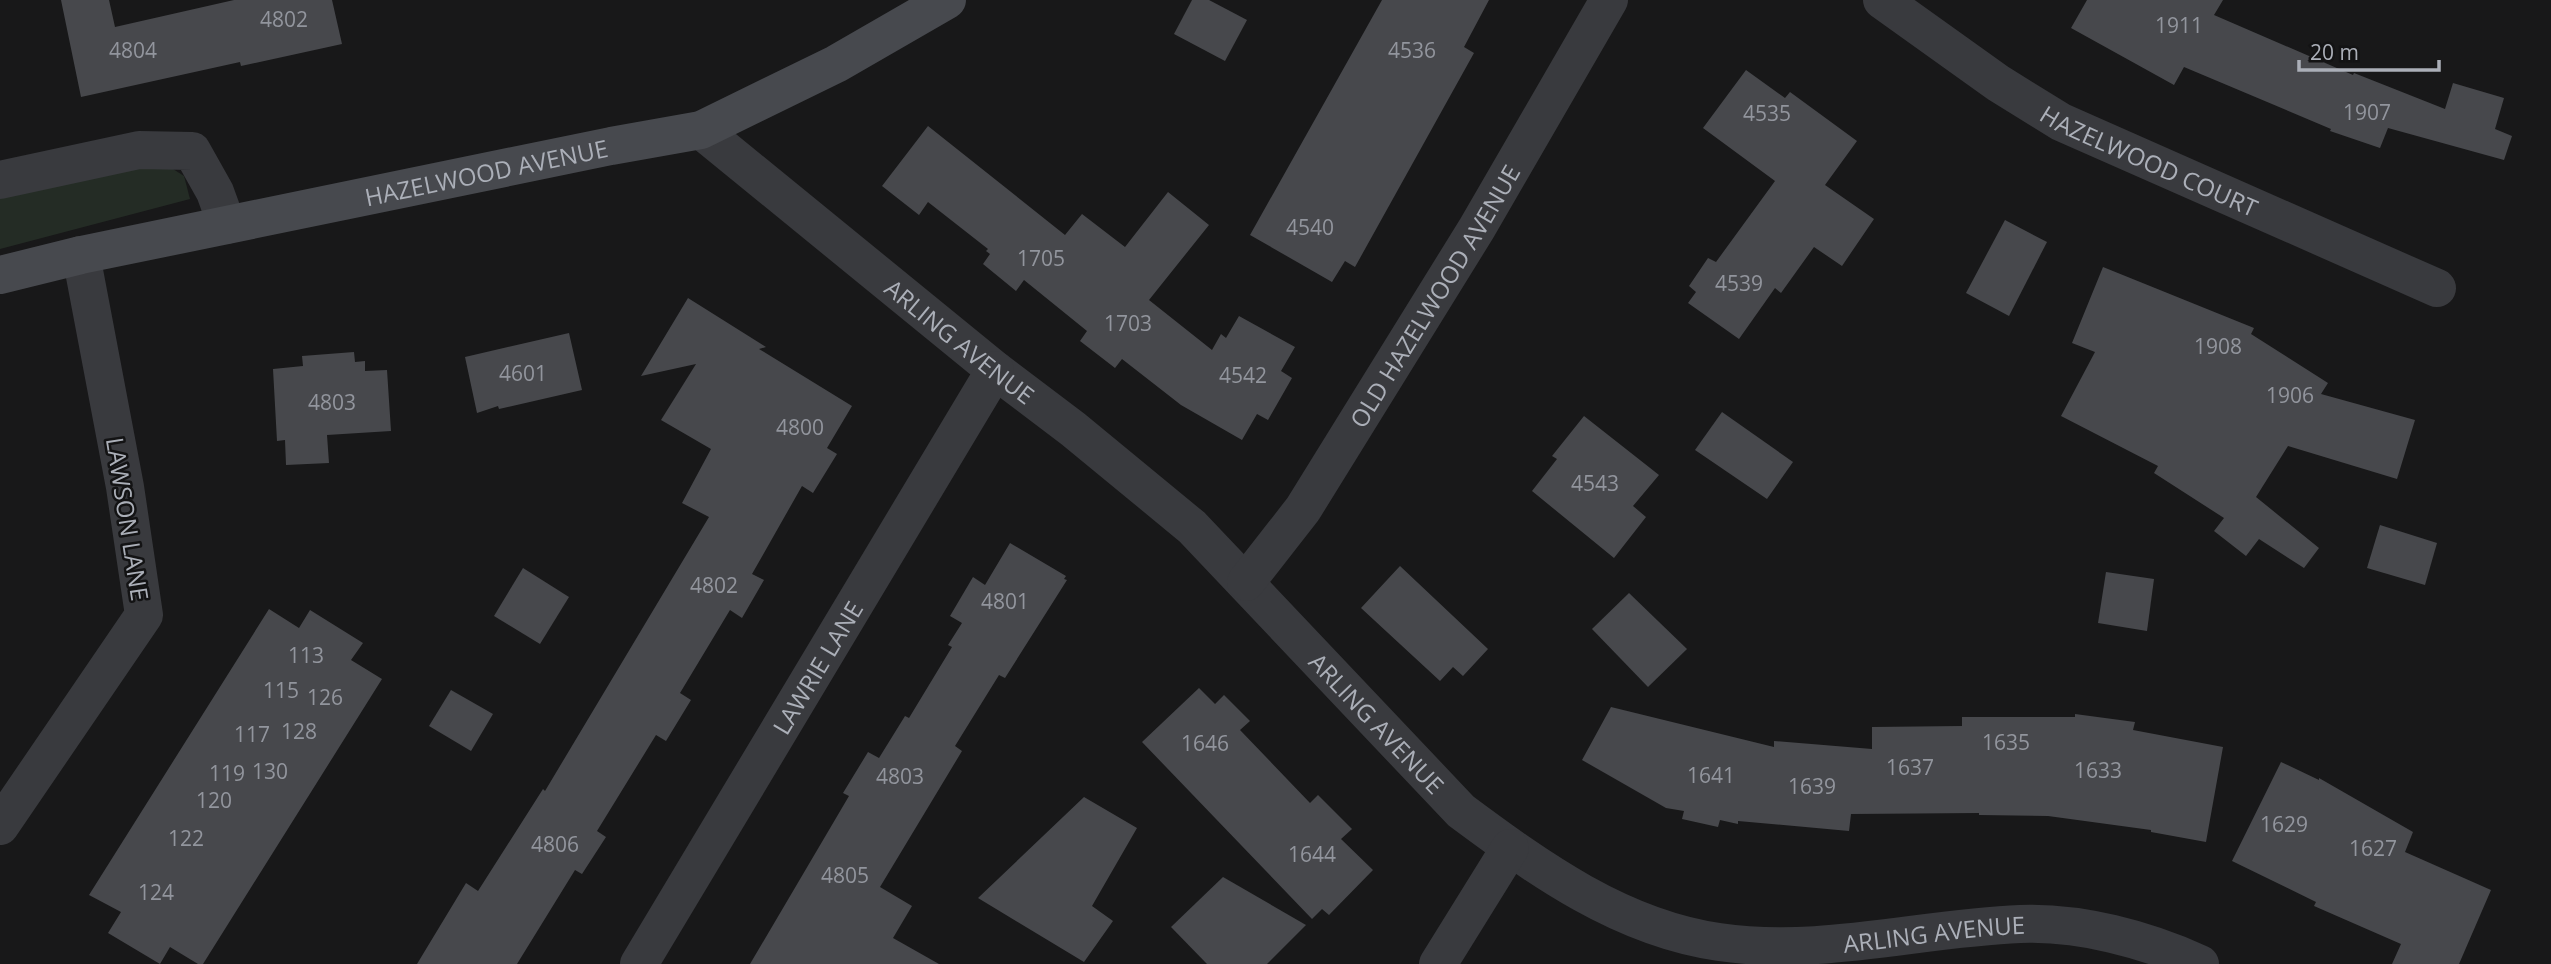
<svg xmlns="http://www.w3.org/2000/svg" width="2551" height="964" viewBox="0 0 2551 964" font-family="'Open Sans',sans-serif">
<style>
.green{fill:#242c25}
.building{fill:#47484c}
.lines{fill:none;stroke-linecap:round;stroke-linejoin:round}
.street{stroke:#393a3e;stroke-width:38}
.secondary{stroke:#47494e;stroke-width:38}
.labels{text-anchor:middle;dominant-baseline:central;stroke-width:5;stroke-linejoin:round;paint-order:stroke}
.number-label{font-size:21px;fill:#92959d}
.street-label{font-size:24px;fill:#abafb8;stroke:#131314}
</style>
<rect width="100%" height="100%" fill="#181819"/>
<path class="green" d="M140,158L173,169L184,176L190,199L0,249V188Z"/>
<g class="building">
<path d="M61,0H109L115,27L234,0H332L342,44L241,66L240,62L81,97Z"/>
<path d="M1192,0H1209L1247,20L1225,61L1174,34Z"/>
<path d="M1382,0H1489L1464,47L1474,53L1355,267L1345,261L1332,282L1250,235Z"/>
<path d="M2087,0H2223L2214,15L2353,75L2354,73L2445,109L2453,83L2504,98L2495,129L2512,136L2504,160L2388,128L2380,148L2330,131L2331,129L2184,67L2174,85L2071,28Z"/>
<path d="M1746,70L1785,98L1790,92L1857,141L1825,185L1874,219L1842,266L1814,247L1781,293L1775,288L1739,339L1688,303L1696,292L1689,286L1708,258L1716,262L1775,181L1703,128Z"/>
<path d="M928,126L1065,235L1082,214L1125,247L1168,192L1209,225L1149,300L1212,350L1221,334L1226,338L1239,316L1295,347L1281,371L1292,378L1268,420L1257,414L1242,440L1181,405L1122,359L1115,368L1080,341L1087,331L1024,280L1016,291L983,264L990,254L986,251L988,249L928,202L919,215L882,186Z"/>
<path d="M2005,220L2047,242L2009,316L1966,293Z"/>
<path d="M2103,267L2254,328L2251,334L2328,383L2321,394L2415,420L2397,479L2288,446L2256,497L2319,548L2304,568L2259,539L2246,556L2214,531L2224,518L2154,473L2158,466L2061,416L2095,352L2072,343Z"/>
<path d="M688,298L766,347L759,349L852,406L827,448L837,454L813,493L802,486L752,574L764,580L742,618L730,610L680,693L691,700L666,741L656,735L597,831L606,837L582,874L575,870L517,964H417L466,883L478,891L543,789L545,791L709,517L682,503L711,449L661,420L696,364L641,376Z"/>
<path d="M569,333L582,390L499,409L498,406L477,413L465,357Z"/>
<path d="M354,352L355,362L365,361V371L387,370L391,431L327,435L329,463L286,465L285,440L277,441L273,369L303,366L302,356Z"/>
<path d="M1722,412L1793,462L1767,499L1695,450Z"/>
<path d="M1584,416L1659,475L1633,506L1646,517L1614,558L1532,491L1557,459L1552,456Z"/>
<path d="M2380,525L2437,543L2425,585L2367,568Z"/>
<path d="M1010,543L1066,576L1064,579L1067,580L1005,678L999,675L955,746L962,751L880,887L912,906L893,938L939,964H750L849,796L843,793L868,752L879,758L905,716L909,718L952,647L948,645L962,623L950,616L973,577L985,585Z"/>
<path d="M1400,566L1488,649L1463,676L1453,667L1440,681L1361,608Z"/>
<path d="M523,568L569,597L540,644L494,616Z"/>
<path d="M2106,572L2154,579L2147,631L2098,623Z"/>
<path d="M1629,593L1687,649L1648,687L1592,629Z"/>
<path d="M269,609L299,628L310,610L363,643L351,660L382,679L203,964H198L170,947L160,964L108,933L121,912L89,895Z"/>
<path d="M1199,688L1215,704L1224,695L1250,721L1240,730L1310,803L1318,795L1352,829L1341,839L1373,870L1329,915L1322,909L1312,919L1142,742Z"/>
<path d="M451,690L493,714L471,751L429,726Z"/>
<path d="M1611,707L1774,747V741L1872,749V727L1962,726V717H2075V714L2135,722L2133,730L2223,747L2206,842L2151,832V830L2048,816L1979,815V813L1851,814L1849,831L1738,821V824L1720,820L1718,827L1682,819L1684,811L1666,808L1582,760Z"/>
<path d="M2281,762L2319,780V778L2413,832L2405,852L2491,890L2459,964H2392L2401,944L2314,906L2316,902L2232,861Z"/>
<path d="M1084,797L1137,828L1092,906L1113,921L1084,962L978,898Z"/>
<path d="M1223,877L1306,925L1267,964H1207L1171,927Z"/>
</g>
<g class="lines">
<g class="street">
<path id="s1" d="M1882,0L1998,83L2061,122L2437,288"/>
<path id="s2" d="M701,130L995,370L1073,429L1192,527L1461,811C1539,869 1621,928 1719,942C1819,957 1920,928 2020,924C2081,922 2145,939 2200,964"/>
<path d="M0,180L139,150L192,151L215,192L227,225"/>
<path id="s3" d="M1246,582L1303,509L1477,228L1609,0"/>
<path d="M0,826L144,615L125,487L81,255"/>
<path id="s4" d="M639,964L995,370"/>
<path d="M1438,964L1510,848"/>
</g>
<path class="secondary" id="s5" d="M0,275L81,255L611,146L701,130L836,64L947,0"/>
</g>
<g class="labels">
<g class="number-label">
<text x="284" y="19">4802</text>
<text x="2179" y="25">1911</text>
<text x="133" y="50">4804</text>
<text x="1412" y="50">4536</text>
<text x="2367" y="112">1907</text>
<text x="1767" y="113">4535</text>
<text x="1310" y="227">4540</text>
<text x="1041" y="258">1705</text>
<text x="1739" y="283">4539</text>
<text x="1128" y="323">1703</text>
<text x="2218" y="346">1908</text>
<text x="523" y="373">4601</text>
<text x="1243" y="375">4542</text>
<text x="2290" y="395">1906</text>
<text x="332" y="402">4803</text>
<text x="800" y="427">4800</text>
<text x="1595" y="483">4543</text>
<text x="714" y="585">4802</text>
<text x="1005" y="601">4801</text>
<text x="306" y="655">113</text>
<text x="281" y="690">115</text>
<text x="325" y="697">126</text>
<text x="299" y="731">128</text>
<text x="252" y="734">117</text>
<text x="2006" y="742">1635</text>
<text x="1205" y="743">1646</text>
<text x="1910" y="767">1637</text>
<text x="2098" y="770">1633</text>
<text x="270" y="771">130</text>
<text x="227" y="773">119</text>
<text x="1711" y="775">1641</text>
<text x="900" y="776">4803</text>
<text x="1812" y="786">1639</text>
<text x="214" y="800">120</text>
<text x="2284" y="824">1629</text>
<text x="186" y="838">122</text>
<text x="555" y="844">4806</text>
<text x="2373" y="848">1627</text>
<text x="1312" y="854">1644</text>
<text x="845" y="875">4805</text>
<text x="156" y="892">124</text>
</g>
<g class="street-label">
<text stroke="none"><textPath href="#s1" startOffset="313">HAZELWOOD COURT</textPath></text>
<text stroke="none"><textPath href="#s5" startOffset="497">HAZELWOOD AVENUE</textPath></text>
<text stroke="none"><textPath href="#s3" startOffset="343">OLD HAZELWOOD AVENUE</textPath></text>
<text stroke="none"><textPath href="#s2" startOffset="334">ARLING AVENUE</textPath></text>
<text transform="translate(128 519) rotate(81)">LAWSON LANE</text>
<text stroke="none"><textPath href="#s4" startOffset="346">LAWRIE LANE</textPath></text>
<text stroke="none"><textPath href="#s2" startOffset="901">ARLING AVENUE</textPath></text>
<text stroke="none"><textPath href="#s2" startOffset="1531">ARLING AVENUE</textPath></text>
</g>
</g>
<path d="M2299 60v10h140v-10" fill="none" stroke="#abafb8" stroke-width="3.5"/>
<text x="2310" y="60" font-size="21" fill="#abafb8" stroke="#131314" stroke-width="5" paint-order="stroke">20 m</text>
</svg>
